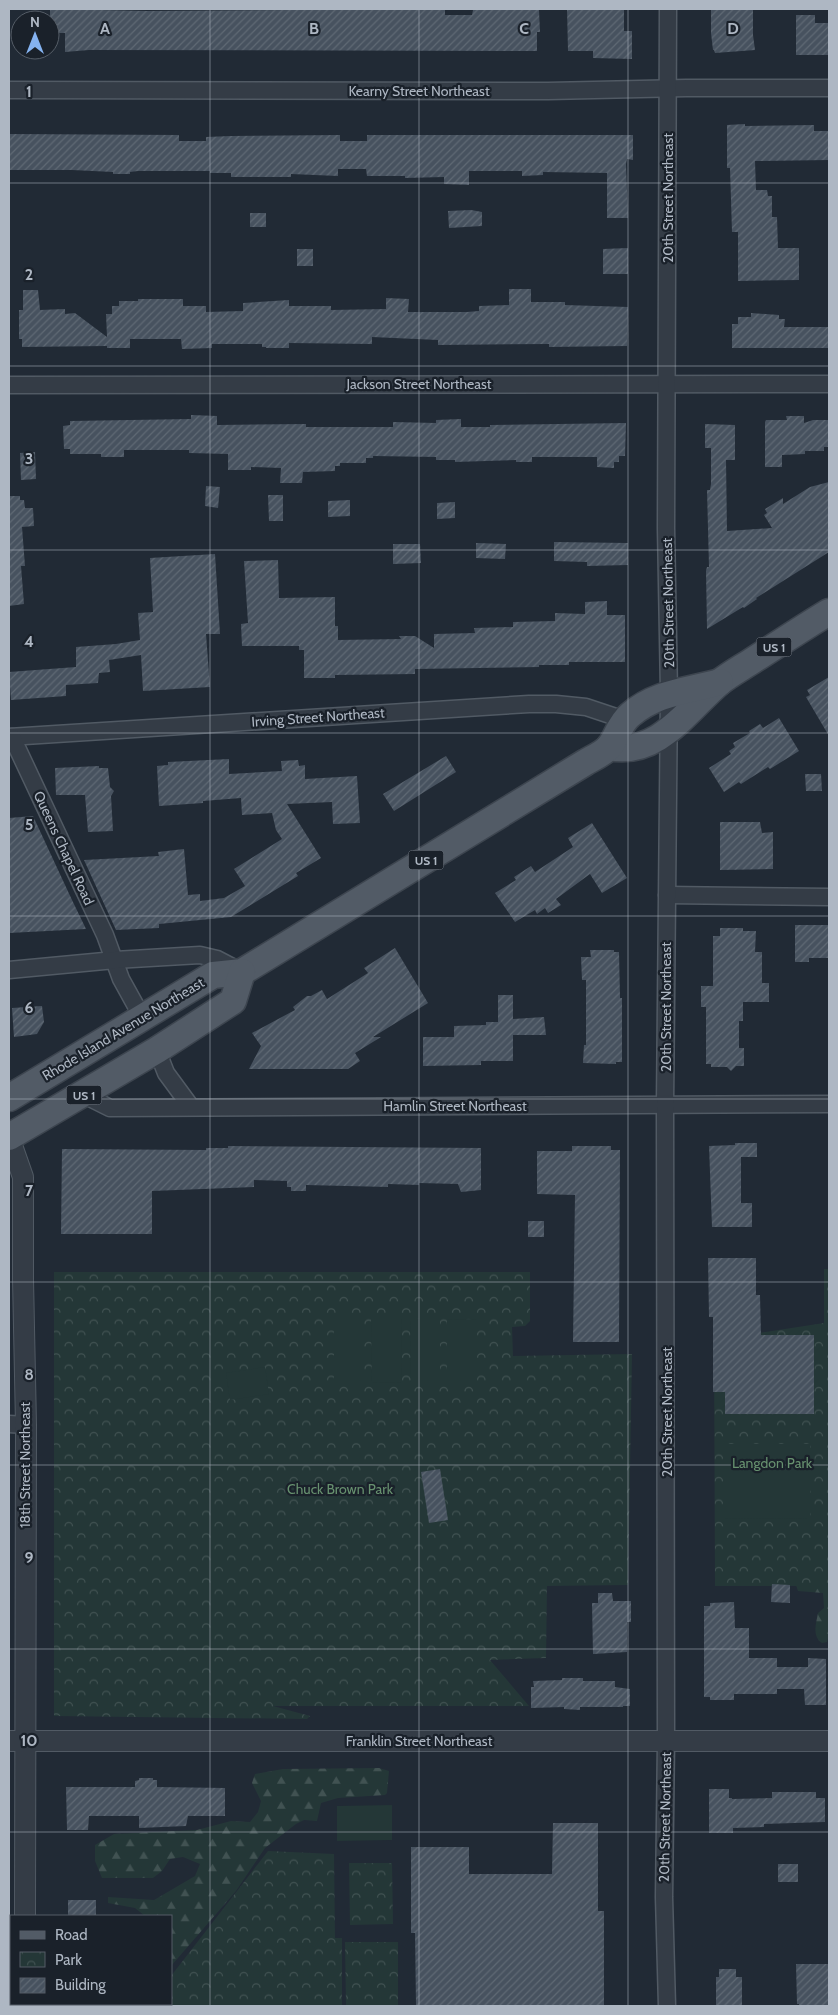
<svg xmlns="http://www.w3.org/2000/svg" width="838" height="2015" viewBox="0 0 838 2015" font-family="Cabin,sans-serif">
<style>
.forest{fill:url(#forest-firs)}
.park{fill:url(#park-crowns)}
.pitch{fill:#243737}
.building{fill:url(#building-hatch)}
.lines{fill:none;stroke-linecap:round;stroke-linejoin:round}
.minor-casing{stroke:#515a64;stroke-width:19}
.tertiary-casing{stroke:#515a64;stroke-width:22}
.primary-casing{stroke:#3d454f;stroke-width:29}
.minor{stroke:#343c46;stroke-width:16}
.tertiary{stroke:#343c46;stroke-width:20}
.primary{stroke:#525b66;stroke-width:26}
.grid{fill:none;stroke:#aeb7c3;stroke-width:1;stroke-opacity:0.55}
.labels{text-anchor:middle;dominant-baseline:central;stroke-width:4.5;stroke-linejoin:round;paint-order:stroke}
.shield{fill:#1a212a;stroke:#828a95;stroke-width:1}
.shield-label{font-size:12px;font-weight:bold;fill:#aeb7c3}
.street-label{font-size:14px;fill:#aeb7c3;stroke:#1a212a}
.park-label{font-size:14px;fill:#67916f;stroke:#1a212a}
.grid-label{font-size:16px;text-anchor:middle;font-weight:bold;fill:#aeb7c3;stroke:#1a212a;stroke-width:4.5;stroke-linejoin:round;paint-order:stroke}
</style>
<defs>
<pattern id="forest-firs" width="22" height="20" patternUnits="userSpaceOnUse" patternTransform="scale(1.25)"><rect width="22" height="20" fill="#243737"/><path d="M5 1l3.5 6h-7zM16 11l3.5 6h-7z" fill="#415252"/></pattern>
<pattern id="park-crowns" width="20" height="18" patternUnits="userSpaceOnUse" patternTransform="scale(1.25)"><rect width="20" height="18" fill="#243737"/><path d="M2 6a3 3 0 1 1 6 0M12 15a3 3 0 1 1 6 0" fill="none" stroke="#415252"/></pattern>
<pattern id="building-hatch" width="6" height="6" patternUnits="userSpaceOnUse" patternTransform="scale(1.25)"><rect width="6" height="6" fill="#47525f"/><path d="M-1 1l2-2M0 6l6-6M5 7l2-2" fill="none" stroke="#5f6974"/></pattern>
</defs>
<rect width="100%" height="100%" fill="#212a35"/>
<g class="forest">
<path d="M829,1570V1634L827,1642L822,1643C812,1636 816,1624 818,1613L824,1608L823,1593L798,1591L795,1582Z"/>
<path d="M379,1768L389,1771L387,1793L385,1795L338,1798L321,1803L317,1821L304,1820L296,1824L265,1848L236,1891L171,1966V1916H145L135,1908L108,1903V1897L154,1900L195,1876L200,1864L183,1857L170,1859L162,1871L153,1878H102L95,1861V1845L114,1834L197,1830L231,1821L250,1822L258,1812L261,1801L252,1783L255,1774L283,1769Z"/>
</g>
<g class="park">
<path d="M824,1269H829V1586H715L714,1340L824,1323Z"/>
<path d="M54,1272H530V1321L525,1326L512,1327L513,1356L632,1354L628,1585L547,1586L546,1658L490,1660L529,1706H273L310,1716L307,1719L54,1716Z"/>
<path d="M268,1851L334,1854L335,1938H342V2006H148L150,2004H171V1976Z"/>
<path d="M349,1863H392L393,1924L350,1925Z"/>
<path d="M345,1942H398V2006H346Z"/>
</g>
<g class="pitch">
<rect x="334" y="1318" width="30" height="65"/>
<path d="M371,1318H401L402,1382L372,1383Z"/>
<path d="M410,1319H440V1384H411Z"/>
<path d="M477,1319V1384H447V1320Z"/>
<path d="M265,1367L269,1394L230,1400L226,1373Z"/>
<path d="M723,1444H810V1519L723,1518Z"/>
<path d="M392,1805V1840L337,1841V1806Z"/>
</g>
<g class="building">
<path d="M50,9L147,11L445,9V15H472L473,10H539L540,32H537V51L89,50L65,52V33H50Z"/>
<path d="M567,9H624V31H632V59L593,58V51H568Z"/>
<path d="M711,9H753V35L755,50L715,53L714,50H713L711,33Z"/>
<path d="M796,15H815V23H829V55H796Z"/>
<path d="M745,124V126L814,125V131H829V160L755,161L756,190H767L768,196H772V217H777L778,248H799V280L738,281V232H732L730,168H727V125Z"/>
<path d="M9,134L179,135V141H206V137L231,136L340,135V141H367V135H633V160L627,159L626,164L628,218H607V173L543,172V175L522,176V171H469V185L444,184V177L405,178V176H367L366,169H338V176L291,174V177H231V173H210V171H138L130,172V174H113V172L72,170H9Z"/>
<path d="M471,210L482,212V226L449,228L448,211Z"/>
<rect x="250" y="213" width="16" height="14"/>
<path d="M628,248V274H603V249Z"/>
<rect x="297" y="249" width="16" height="17"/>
<path d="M509,289H531V302H565V305L628,307L627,346L549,347V344L438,345V340L372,337V344L289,343V348H266V347H262V344H212V348L182,349L181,339H130V348H107V346L22,347V339H19V310H23V290H38L40,310L65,309V314L75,313L107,337L106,314H112V306H119V301H138V299H183V306H206V312L243,311V303L289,300V306H331V310L386,309V298L409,299L408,312H467L479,311V306L509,305Z"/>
<path d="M751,313L779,315V319H785L784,327H829V348H732V324H738V317H751Z"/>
<path d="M191,415L217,416V425L306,424V427H393V422L436,423V420L461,419V427H490V425L626,423L625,456H619V462H614V468L597,467V457H532V462H516V460L455,462V460H436V457L373,456V458H366V463H340V466H335V471L303,472L302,483H280L281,468L251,467V470H228V454L189,453V450H124V457H101V454H70V449H64L63,426L70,425V421L191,419Z"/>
<path d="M786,416H804V423L813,420H829V447H824V451H805V454L782,455V467H765V422L766,420H787Z"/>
<path d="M705,424L735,425V460H726L727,531L772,528L764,515L767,513L765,509L783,498V504L810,487L829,482V552L756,598L757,599L744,608L743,607L707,629L706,571L707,567H709L707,490H710L711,484V448H705Z"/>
<path d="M35,452L36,479L21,480L20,453Z"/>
<path d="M206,486L220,487L218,508L205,506Z"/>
<path d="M268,495H283V521H269Z"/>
<path d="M9,496H20V500H24L25,508H33L34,526L22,527L25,566H21L24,604L9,606Z"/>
<path d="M350,500V516L328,517V501Z"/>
<path d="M455,502V518L437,519V503Z"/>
<path d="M554,542L628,543V565L587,566V562L554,561Z"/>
<path d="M476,543L506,544L505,559L476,558Z"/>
<path d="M393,544H420L421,563L393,564Z"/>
<path d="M215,554L220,634H206L210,687L143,691L141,655L109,660L110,672L99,673L98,683L66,685V696L11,700L9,672L76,667V647L116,644L140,640L138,613L153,612L150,558Z"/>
<path d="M278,560L279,598L335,597V626H338V640L401,639L399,636H415L434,648V634L475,633L474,628L513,627V622L555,621V613L585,614V602L607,601V615H625V662H569V665H539V667L415,669V674L335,675V678H304V650H299V646H242L241,624L248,623L244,561Z"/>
<path d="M829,677V736L806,697L810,695L807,690Z"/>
<path d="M779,718L799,751L770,769L768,767L741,784L739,782L724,792L709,768L731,754L729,751L735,747L733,743L750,733L749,731L760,724L763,728Z"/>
<path d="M446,756L456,772L394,811L383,794Z"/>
<path d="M229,759V774L282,771L281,761L298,760L299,766L305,765V779L357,776L360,823L333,824L332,802L287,804L321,858L296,873L298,876L231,917L159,924V928L116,930L84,860L159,856L158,852L184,849L188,895L200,894V901L224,898L245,886L234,869L282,839L276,830L272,813L242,815L241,798L203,801V803L159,806L157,766L168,765V762Z"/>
<path d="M99,766V768H108L110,787L114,791L111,796L113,831L88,832L85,795H56L55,768Z"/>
<path d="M805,774H821L822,791H806Z"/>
<path d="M33,816L72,900L86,929L9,933V818Z"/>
<path d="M720,822H760L762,833L773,832V869L720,870Z"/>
<path d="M592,823L627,878L602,893L590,874L556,899L561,905L548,913L545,908L537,914L535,910L515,922L495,893L516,880L514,877L531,866L535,872L573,847L568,838Z"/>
<path d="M795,925H829V958H809V962H795Z"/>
<path d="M720,928H743V931H756L755,952H762V983H769V1002H743V1021H739V1048H744V1066H736L731,1071L727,1067H711V1064H706V1007H701V986H713V936H720Z"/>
<path d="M395,948L428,1003L373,1037H381L355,1053L360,1061L348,1069H249L261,1046L252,1033L295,1010L293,1007L307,996H311L322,990L327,999L368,973L364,968Z"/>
<path d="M590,950H614V952H619L620,998H622V1062H616V1064L583,1063L584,1045H586V980H582L581,957H591Z"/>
<path d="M498,995H513V1019L544,1017L546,1035H513V1061H481V1065L423,1066V1037H454V1026L486,1025V1022H498Z"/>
<path d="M42,1006L44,1022L37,1034L14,1037L12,1008Z"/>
<path d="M735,1143H757V1157H741V1203H752V1227H712L709,1146L735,1145Z"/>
<path d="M228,1146L481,1148V1190L461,1192L458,1184L419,1183V1185L388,1184V1187L306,1185V1191H291V1187H287V1181L254,1180V1187L152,1191V1234H61L62,1149L206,1150V1148H228Z"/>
<path d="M572,1146H611V1150H620L619,1342H573L575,1195L537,1194V1151H572Z"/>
<rect x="528" y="1221" width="16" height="16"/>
<path d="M708,1258H756V1295H760L761,1335H814V1414H725V1392H713V1317H709Z"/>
<path d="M440,1469L448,1520L429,1523L421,1472Z"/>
<path d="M772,1584L790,1585V1603L771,1602Z"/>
<path d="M598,1593H612L613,1601H631V1622H627V1652L593,1654L592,1603H598Z"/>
<path d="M734,1602L735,1628H749V1658H777V1667H808V1658L826,1659V1705H805L804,1689H777V1694H734V1700H710V1697H704V1606H710V1603Z"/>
<path d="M562,1678H583V1681H615V1687L630,1689V1706H623V1707H580V1710L564,1709V1707L531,1708V1687H534L533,1681L562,1680Z"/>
<path d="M139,1778H153V1780H157V1787L225,1788V1816H188L186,1826L139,1828V1816H89L88,1830H67L66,1787H135V1781L139,1780Z"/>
<path d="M709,1789H729V1798H732V1799L772,1798V1792H816V1798H825V1822L764,1824V1827L733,1828V1833H709Z"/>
<path d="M553,1823H598V1911H604V2006H416L415,1933H411V1847H469V1874H552Z"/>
<rect x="778" y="1864" width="20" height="18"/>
<rect x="68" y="1900" width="28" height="16"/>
<path d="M796,1964H829V2006H799V2004H797Z"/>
<path d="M719,1969H736V1977H742V2006H716V1977H719Z"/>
</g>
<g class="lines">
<g class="minor-casing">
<g id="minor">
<path d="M9,90L548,91L686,88H829"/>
<path d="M9,385L829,384"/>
<path d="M9,737L529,704H556L586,707L625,720"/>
<path d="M12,737L105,935L121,979L142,1017"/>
<path d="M667,895L829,897"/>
<path d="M9,970L115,960L200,955L217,959L240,971"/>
<path d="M157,1050L166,1073L191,1107"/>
<path d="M84,1095L110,1108L829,1104"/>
<path d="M9,1424L26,1425"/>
<path d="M667,2006L664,1897L666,1741L665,1104L669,693L666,528L668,9"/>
</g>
</g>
<g class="tertiary-casing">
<g id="tertiary">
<path d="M9,1137L23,1177V1279L26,1425L25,1916"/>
<path d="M9,1741H829"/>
<path d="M24,2006V2004"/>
</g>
</g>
<g class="primary-casing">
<g id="primary">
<path d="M609,747C658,757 687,710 720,682C730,674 743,667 755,659C780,643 804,627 829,612"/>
<path d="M9,1098L213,975L242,972L586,762C593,758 604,753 609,747C617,738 619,724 630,715C656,692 689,691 720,682"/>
<path d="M9,1137L157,1050L233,1001L242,972"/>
</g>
</g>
<use href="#minor" class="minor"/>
<use href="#tertiary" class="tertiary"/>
<use href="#primary" class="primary"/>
</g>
<path class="grid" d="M210,9V2006M419,9V2006M628,9V2006M9,183H829M9,366H829M9,550H829M9,733H829M9,916H829M9,1099H829M9,1282H829M9,1465H829M9,1649H829M9,1832H829"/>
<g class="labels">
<g class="shield">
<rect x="756.5" y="637.5" width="35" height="19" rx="4"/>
<rect x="408.5" y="850.5" width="35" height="19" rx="4"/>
<rect x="66.5" y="1085.5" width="35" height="19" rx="4"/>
</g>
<g class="shield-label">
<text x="774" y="647">US 1</text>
<text x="426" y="860">US 1</text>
<text x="84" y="1095">US 1</text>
</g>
<g class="street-label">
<text x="419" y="91">Kearny Street Northeast</text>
<text transform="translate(668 198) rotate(-90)">20th Street Northeast</text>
<text x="419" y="384">Jackson Street Northeast</text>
<text transform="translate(668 603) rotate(-91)">20th Street Northeast</text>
<text transform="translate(318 717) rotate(-4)">Irving Street Northeast</text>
<text transform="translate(64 848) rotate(65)">Queens Chapel Road</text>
<text transform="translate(666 1007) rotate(-90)">20th Street Northeast</text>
<text transform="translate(123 1029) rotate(-31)">Rhode Island Avenue Northeast</text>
<text x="455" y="1106">Hamlin Street Northeast</text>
<text transform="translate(667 1412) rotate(-90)">20th Street Northeast</text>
<text transform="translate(25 1465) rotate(-90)">18th Street Northeast</text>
<text x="419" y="1741">Franklin Street Northeast</text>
<text transform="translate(665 1817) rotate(-89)">20th Street Northeast</text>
</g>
<g class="park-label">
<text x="772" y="1463">Langdon Park</text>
<text x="340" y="1489">Chuck Brown Park</text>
</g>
</g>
<g class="grid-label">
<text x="105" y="34">A</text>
<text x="314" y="34">B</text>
<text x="524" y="34">C</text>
<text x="733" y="34">D</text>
<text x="29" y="97">1</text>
<text x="29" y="280">2</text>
<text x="29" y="464">3</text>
<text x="29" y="647">4</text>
<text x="29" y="830">5</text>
<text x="29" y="1013">6</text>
<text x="29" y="1196">7</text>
<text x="29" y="1380">8</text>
<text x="29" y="1563">9</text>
<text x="29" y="1746">10</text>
</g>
<rect width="838" height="2015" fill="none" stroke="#aeb7c3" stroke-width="20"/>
<rect x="10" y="1915" width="162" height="90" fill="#1a212a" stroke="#555d67"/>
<rect x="20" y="1931" width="25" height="8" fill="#525b66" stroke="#555d67"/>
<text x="55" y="1940" font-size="15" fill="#aeb7c3">Road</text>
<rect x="20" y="1952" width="25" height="15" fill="url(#park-crowns)" stroke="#555d67"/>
<text x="55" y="1965" font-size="15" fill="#aeb7c3">Park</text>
<rect x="20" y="1978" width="25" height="15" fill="url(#building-hatch)" stroke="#555d67"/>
<text x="55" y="1990" font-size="15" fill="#aeb7c3">Building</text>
<g transform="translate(35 35)"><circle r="24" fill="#1a212a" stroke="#555d67"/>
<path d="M0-4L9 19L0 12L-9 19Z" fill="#85b3f1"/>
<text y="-8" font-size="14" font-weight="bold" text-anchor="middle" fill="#aeb7c3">N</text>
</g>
</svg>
